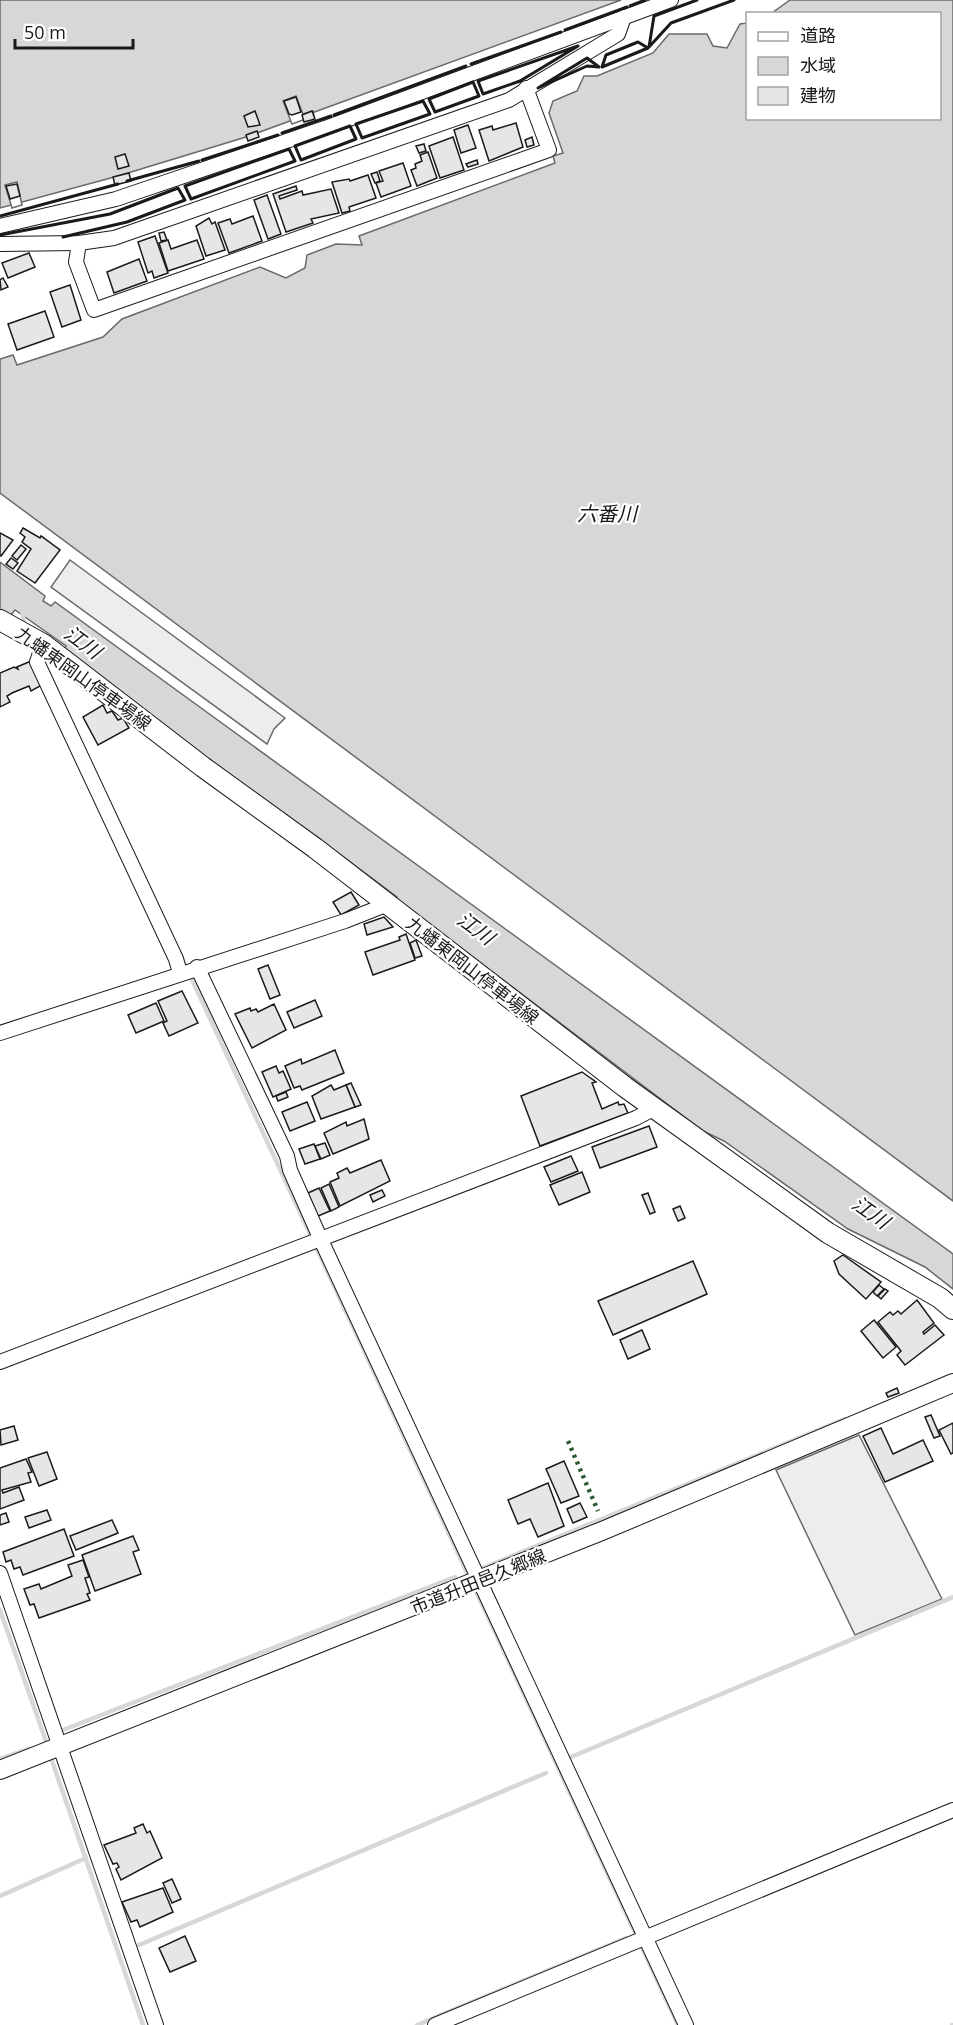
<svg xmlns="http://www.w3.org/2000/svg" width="953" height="2025" viewBox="0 0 953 2025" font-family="'Open Sans','Noto Sans JP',sans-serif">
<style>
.built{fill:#ededed;stroke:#6a6a6a;stroke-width:1.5}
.water{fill:#d7d7d7;stroke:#6a6a6a;stroke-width:1.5}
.pier{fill:#fff;stroke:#6a6a6a;stroke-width:1.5}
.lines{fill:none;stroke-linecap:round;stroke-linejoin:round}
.stream{stroke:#d7d7d7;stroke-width:4.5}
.building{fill:#e6e6e6;stroke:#1a1a1a;stroke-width:1.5}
.minor-casing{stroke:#1a1a1a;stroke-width:16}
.tertiary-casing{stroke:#1a1a1a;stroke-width:20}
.secondary-casing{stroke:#1a1a1a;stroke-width:22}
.minor{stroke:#fff;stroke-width:14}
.tertiary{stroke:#fff;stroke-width:18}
.secondary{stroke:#fff;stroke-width:20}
.hedge{stroke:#2b5a34;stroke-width:4.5;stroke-dasharray:3 4.5;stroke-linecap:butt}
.wall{stroke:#1a1a1a;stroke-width:3}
.labels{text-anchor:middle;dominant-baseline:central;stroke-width:4.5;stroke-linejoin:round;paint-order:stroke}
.street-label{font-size:18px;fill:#1a1a1a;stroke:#fff}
.water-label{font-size:20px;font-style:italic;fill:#1a1a1a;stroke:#fff}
</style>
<rect width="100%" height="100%" fill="#fff"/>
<g class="built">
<path d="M70,560L285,718L274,729L267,744L51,587Z"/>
<path d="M859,1435L942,1599L855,1635L776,1470Z"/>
</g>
<g class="water">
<path d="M0,0H621L246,137L118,176L0,208Z"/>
<path d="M790,0H953V1201L0,493V359L13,355L17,365L103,337L122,319L260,267L286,278L305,268L307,255L336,244L362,245L359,236L555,163L553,156L563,153L549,113L553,101L577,91L584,76H597L653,53L669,34H707L713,46L727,48L740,24L747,23L748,118H940V14L772,13Z"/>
<path d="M0,562L45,596L43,601L51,606L55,602L953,1254V1289L925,1267L848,1229L724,1141L703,1131L396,899L397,897L314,835L311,837L64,650L66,646L15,610L10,616L0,611Z"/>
</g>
<g class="pier">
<path d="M296,96L303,114L313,111L314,116L292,124L283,101Z"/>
<path d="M17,182L22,205L12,208L5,185Z"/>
</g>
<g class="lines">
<g class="stream">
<path d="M22,610L24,624"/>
<path d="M182,958L470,1579"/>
<path d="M478,1570L845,1419"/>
<path d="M474,1587L678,2025"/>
<path d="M0,1610L48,1747"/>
<path d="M63,1730L455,1577"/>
<path d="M50,1755L143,2025"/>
<path d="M571,1757L953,1597"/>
<path d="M0,1759L29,1749"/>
<path d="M0,1896L86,1858"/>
<path d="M139,1945L546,1773"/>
<path d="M417,2025L626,1938"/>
<path d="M952,2025H953"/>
</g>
</g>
<g class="building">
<path d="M296,97L301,112L292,115L289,114L284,101Z"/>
<path d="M255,111L260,125L248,127L244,116Z"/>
<path d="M312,111L315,119L304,122L302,115Z"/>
<path d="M516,123L523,147L489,161L479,130L492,126L493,130Z"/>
<path d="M468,125L476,148L461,153L454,130Z"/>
<path d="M257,131L259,137L248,141L246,135Z"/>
<path d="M453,137L464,170L440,178L429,146Z"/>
<path d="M532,137L534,145L527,147L525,140Z"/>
<path d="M424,144L426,151L419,153L416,146Z"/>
<path d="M428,152L437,178L417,186L411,170L416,168L415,164L422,161L420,155Z"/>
<path d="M125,154L129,166L118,169L115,157Z"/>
<path d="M477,160L478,164L468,167L466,164Z"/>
<path d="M403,163L411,186L381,197L376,183L383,181L379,171Z"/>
<path d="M377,172L380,181L375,183L371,174Z"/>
<path d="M129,173L131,181L115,185L113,177Z"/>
<path d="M368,175L376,198L349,207L350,211L342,213L332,182L349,179L350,181Z"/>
<path d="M17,184L20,196L10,199L6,186Z"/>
<path d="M296,186L297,190L279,196L280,199L302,191L303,195L331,189L339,213L311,219L313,223L286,232L273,194Z"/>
<path d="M267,195L281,234L268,239L254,200Z"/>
<path d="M253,216L262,241L229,253L218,223L230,219L232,224Z"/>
<path d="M209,218L212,224L215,222L225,250L206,256L196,226Z"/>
<path d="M164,232L167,240L161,241L159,233Z"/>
<path d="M155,236L168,273L154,278L152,271L148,273L138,242Z"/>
<path d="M168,240L171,249L197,240L204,259L168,271L159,243Z"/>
<path d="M29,253L35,267L8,278L2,263Z"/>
<path d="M139,259L147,281L114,293L107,272Z"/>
<path d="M3,278L8,287L1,290L0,280Z"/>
<path d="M70,285L81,320L62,327L50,292Z"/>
<path d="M45,311L54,337L17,350L8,324Z"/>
<path d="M23,528L40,538L41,536L60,550L35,583L17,571L31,549L22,542L25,537L20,533Z"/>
<path d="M0,533L13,540L1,556L0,555Z"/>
<path d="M21,545L26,549L17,560L12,556Z"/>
<path d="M11,558L18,563L13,569L6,564Z"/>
<path d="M31,661L42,685L31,691L29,686L12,693L7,696L10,702L0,707V673L14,667L18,669L17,667Z"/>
<path d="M103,705L107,713L112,711L118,720L123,718L129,728L98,745L83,717Z"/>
<path d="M351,892L359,905L341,915L333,902Z"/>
<path d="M384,917L393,927L367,935L364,924Z"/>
<path d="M406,934L415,960L373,975L365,952L400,940L399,937Z"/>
<path d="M416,940L422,956L415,958L410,943Z"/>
<path d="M268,965L280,995L270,999L258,969Z"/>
<path d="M182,991L198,1023L169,1036L163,1023L167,1021L158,1001Z"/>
<path d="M315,1000L322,1016L294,1028L287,1012Z"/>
<path d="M156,1003L164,1021L136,1033L128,1015Z"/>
<path d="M274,1004L286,1030L252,1048L235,1014L250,1008L251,1011L256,1009L258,1012Z"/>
<path d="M335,1050L344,1073L302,1090L300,1086L294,1088L285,1066L301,1059L302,1064Z"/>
<path d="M276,1066L279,1073L283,1071L291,1089L273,1097L262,1072Z"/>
<path d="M582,1072L596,1082L592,1083L602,1109L618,1102L619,1105L624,1104L628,1113L540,1146L521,1096Z"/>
<path d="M351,1083L361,1105L355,1107L346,1085Z"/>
<path d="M331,1085L334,1090L346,1085L355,1107L321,1119L312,1096Z"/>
<path d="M286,1092L288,1097L278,1101L276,1096Z"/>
<path d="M307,1102L315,1121L290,1131L282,1112Z"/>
<path d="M364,1119L369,1139L333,1154L324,1133L346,1122L347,1126Z"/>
<path d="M649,1126L657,1147L600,1168L592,1147Z"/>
<path d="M325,1143L330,1155L321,1159L315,1146Z"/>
<path d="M314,1144L320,1159L305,1164L299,1149Z"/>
<path d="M571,1156L578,1171L551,1182L544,1167Z"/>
<path d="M381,1160L390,1181L340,1206L330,1182L339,1178L337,1173L347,1168L350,1173Z"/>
<path d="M582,1172L590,1192L559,1205L550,1185Z"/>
<path d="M329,1184L339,1207L331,1211L321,1188Z"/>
<path d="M319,1188L330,1211L318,1216L308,1193Z"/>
<path d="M382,1190L385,1196L373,1202L370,1195Z"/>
<path d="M648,1193L655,1212L650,1214L642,1195Z"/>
<path d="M680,1206L685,1218L678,1221L673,1209Z"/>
<path d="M843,1255L881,1282L866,1299L839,1274L834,1261Z"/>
<path d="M693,1261L707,1294L613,1335L598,1301Z"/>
<path d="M879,1285L884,1289L877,1296L873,1292Z"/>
<path d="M885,1289L888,1291L881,1299L878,1296Z"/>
<path d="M917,1300L934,1323L923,1332L924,1334L935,1325L944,1335L905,1365L897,1355L901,1351L878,1322L890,1312L893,1315L898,1311L901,1314Z"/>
<path d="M874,1320L896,1347L883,1358L861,1331Z"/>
<path d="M642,1330L650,1349L628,1359L620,1340Z"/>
<path d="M897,1388L899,1393L888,1397L886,1393Z"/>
<path d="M931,1415L940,1436L934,1438L925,1417Z"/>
<path d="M953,1423V1453L951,1454L939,1430Z"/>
<path d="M14,1426L18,1440L1,1445L0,1430Z"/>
<path d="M881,1428L893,1454L923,1440L933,1461L885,1482L863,1436Z"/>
<path d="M47,1452L57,1479L39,1486L28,1458Z"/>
<path d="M26,1459L32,1472L28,1473L31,1482L2,1490L3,1493L19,1487L24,1500L0,1509V1468Z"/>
<path d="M564,1461L579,1496L561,1503L546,1469Z"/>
<path d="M548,1483L564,1526L538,1537L530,1519L518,1524L508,1500Z"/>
<path d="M580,1503L587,1517L573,1523L567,1509Z"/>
<path d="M47,1510L51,1520L29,1528L25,1517Z"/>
<path d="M6,1513L9,1522L0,1525V1515Z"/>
<path d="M112,1520L118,1533L76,1550L70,1536Z"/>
<path d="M64,1529L74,1556L23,1575L20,1567L14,1569L11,1560L6,1562L3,1552Z"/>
<path d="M133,1536L139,1550L133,1552L141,1574L95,1591L82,1555Z"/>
<path d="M83,1560L89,1577L85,1578L90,1593L87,1594L90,1600L39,1618L34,1604L30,1605L24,1589L39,1584L41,1589L72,1576L68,1565Z"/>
<path d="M143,1824L147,1833L150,1831L162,1858L121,1880L116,1869L119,1867L117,1863L113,1864L104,1845L136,1833L134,1828Z"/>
<path d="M172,1879L181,1899L172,1903L163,1883Z"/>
<path d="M163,1888L173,1912L140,1927L137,1920L131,1922L122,1902Z"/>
<path d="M185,1936L196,1961L170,1972L159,1948Z"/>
</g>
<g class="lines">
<g class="minor-casing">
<g id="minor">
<path d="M0,226L116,199L325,128L671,0"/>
<path d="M79,243L76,262L94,310L549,150L526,88"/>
<path d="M0,244L79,243L114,238L509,100L618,34L624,17"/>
<path d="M43,644L37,662L176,959L180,973"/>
<path d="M197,967L287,1156L290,1170L321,1240L686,2025"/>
<path d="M0,1033L345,921L388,904"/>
<path d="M0,1362L636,1118L655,1108"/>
<path d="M0,1573L156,2025"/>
<path d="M435,2025L953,1810"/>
</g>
</g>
<g class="tertiary-casing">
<path id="tertiary" d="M0,1770L602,1531L953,1383"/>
</g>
<g class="secondary-casing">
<path id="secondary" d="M0,620L43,644L203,767L315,848L625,1087L828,1233L940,1298L953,1309"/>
</g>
<use href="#minor" class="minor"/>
<use href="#tertiary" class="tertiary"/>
<use href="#secondary" class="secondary"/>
<path class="hedge" d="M568,1441L598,1511"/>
<g class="wall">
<path d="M697,0L654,16L649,47L671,23L734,0"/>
<path d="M630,6L645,0"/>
<path d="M565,30L627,7"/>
<path d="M638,42L648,48L602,67L606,55Z"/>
<path d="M578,46L520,81L483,94L478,81Z"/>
<path d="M587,58L599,67L587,66L538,88Z"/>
<path d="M471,64L561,32"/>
<path d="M473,82L479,96L435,112L429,99Z"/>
<path d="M423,101L430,114L362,138L356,124Z"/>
<path d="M334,115L466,66"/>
<path d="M350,126L356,139L301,160L295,146Z"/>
<path d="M282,133L331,116"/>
<path d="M289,149L295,161L191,199L185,186Z"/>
<path d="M202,160L278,135"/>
<path d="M127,181L199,161"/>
<path d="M0,216L118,184"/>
<path d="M0,235L110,214L178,188L185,200L127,222L63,237"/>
</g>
</g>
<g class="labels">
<g class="street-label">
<text transform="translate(84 678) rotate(36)">九蟠東岡山停車場線</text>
<text transform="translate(473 970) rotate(38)">九蟠東岡山停車場線</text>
<text transform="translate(478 1581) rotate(-22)">市道升田邑久郷線</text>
</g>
<g class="water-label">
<text x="607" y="513">六番川</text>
<text transform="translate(83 642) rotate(36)">江川</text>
<text transform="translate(476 928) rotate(36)">江川</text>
<text transform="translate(871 1212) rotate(35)">江川</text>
</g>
</g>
<rect x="746" y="12" width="195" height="108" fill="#ffffff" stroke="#a3a3a3" stroke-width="1.5"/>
<rect x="758" y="32" width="30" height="9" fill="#ffffff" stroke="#a3a3a3" stroke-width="1.5"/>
<text x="800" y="42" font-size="18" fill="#1a1a1a">道路</text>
<rect x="758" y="57" width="30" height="18" fill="#d7d7d7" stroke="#a3a3a3" stroke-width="1.5"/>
<text x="800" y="72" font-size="18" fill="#1a1a1a">水域</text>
<rect x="758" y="87" width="30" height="18" fill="#e6e6e6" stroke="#a3a3a3" stroke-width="1.5"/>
<text x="800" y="102" font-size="18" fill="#1a1a1a">建物</text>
<path d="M15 39v9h118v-9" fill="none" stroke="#1a1a1a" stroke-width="3"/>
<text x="24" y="39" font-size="18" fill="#1a1a1a" stroke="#ffffff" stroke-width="4.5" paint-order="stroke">50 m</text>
</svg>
